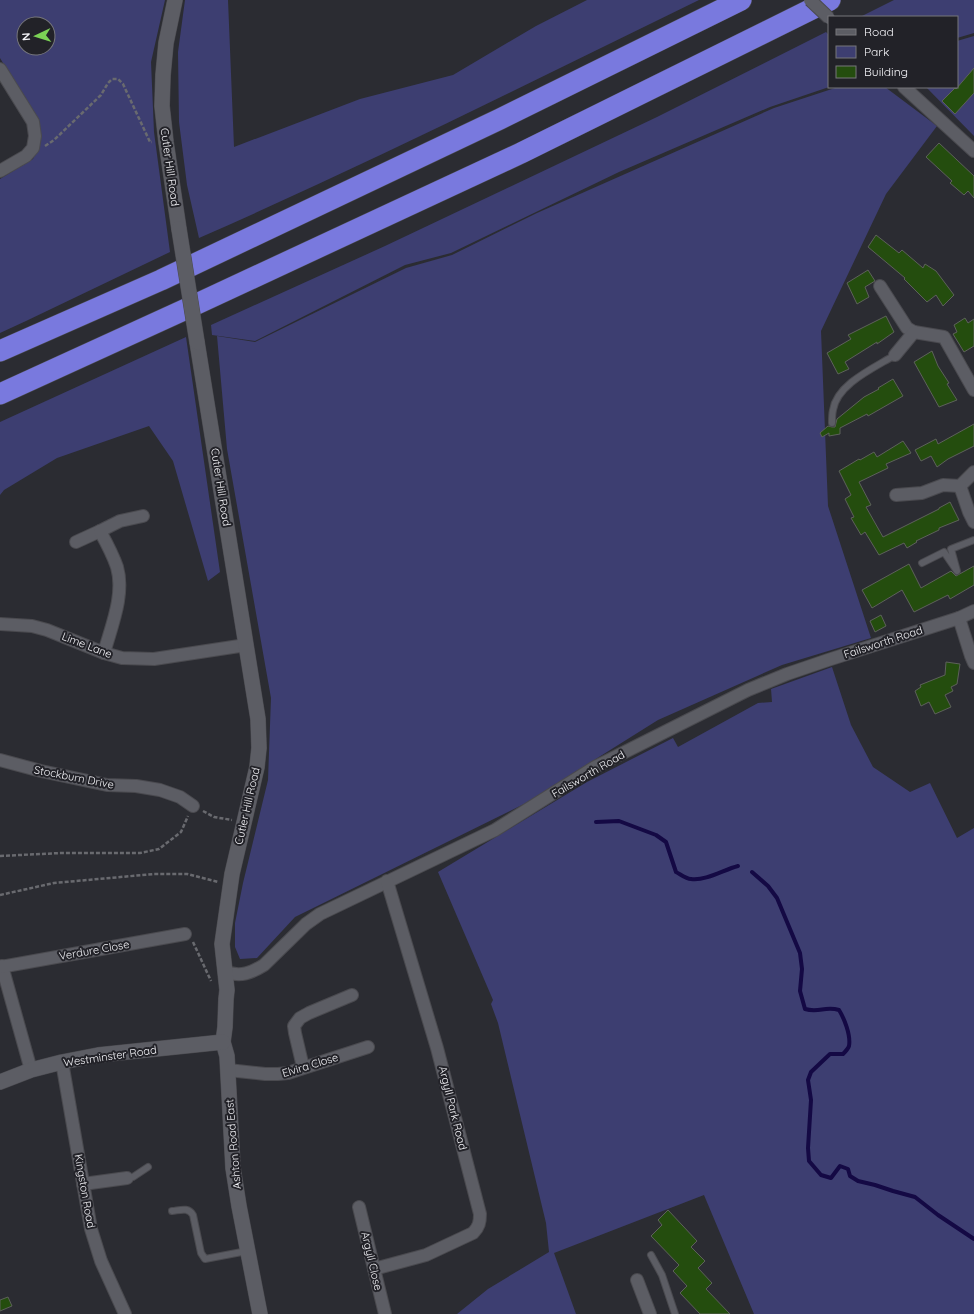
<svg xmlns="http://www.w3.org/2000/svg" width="974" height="1314" viewBox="0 0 974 1314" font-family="Quicksand,sans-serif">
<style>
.green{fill:#3d3e71;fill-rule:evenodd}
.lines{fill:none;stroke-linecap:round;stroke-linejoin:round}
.stream{stroke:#140944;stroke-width:4}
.building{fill:#244d0e;stroke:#5d615b}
.service-casing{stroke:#4a4a4f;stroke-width:8}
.minor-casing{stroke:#4a4a4f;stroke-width:14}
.tertiary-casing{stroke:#4a4a4f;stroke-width:16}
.motorway-casing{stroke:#4a4a4f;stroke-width:22}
.path{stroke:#696a6f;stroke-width:2.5;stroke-dasharray:4 2;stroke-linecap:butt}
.service{stroke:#5c5d64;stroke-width:6}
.minor{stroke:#5c5d64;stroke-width:12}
.tertiary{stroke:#5c5d64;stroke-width:15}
.motorway{stroke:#7979de;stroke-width:21}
.minor-bridge-casing{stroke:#4a4a4f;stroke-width:14;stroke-linecap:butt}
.tertiary-bridge-casing{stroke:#4a4a4f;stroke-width:16;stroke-linecap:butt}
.minor-bridge{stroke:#5c5d64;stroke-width:12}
.tertiary-bridge{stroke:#5c5d64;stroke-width:15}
.labels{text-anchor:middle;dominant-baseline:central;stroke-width:4;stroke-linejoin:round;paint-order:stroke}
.street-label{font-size:11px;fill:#f4f4f8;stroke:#222228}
</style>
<rect width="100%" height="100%" fill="#2b2c32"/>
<g class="green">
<path d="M0,0H165L151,62L154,132L170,252L26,321L0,333V179L33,159L41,139L37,119L0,58ZM24,24H48V48H24Z"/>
<path d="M185,0H228L234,147L360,99L453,75L536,26L587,0H699C533,81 368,164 199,238L187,185L179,122L178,52Z"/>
<path d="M894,0H974V33L957,38V17H860Z"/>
<path d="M826,32L829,35V87L770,107L619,172L451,253L405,265L255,341L212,335L211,325L385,246L657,117Z"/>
<path d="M974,36V136L926,87H957V41Z"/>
<path d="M838,87H885L937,126L886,194L821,331L828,506L871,638L782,665L658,720L524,804L295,917L257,958L240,959L235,947V923L243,883L268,780L271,698L227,449L217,336L255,342L406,268L452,255L537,213L774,108Z"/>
<path d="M186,337L220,572L208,581L173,461L149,426L57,458L4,490L0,495V422Z"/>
<path d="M832,667L851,725L873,767L910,792L930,783L957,838L974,828V1314H754L704,1195L554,1253L576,1314H457L488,1289L549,1252L546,1223L498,1023L491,1004L493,1000L438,872L587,782L673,738L678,747L758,703L772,702L771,689Z"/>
</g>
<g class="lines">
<g class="stream">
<path d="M596,822L619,821L656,835L666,842L676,872C680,874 686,879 691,879C706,881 723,870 738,866"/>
<path d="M752,872L768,886L777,898L800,953L802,969L800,991L805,1009C819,1013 825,1006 839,1010C844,1018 851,1035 849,1046C848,1049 845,1052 843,1054H830L811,1072L808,1080L811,1100L808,1148L809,1161L821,1175L831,1178L840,1166L848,1169L850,1176L858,1181L875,1185L893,1191L915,1197L938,1215L974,1239"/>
</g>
</g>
<g class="building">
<path d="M974,68V93L955,114L942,101L955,88L956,89Z"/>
<path d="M939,143L974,176V198L968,191L964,195L950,183L952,181L926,157Z"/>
<path d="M876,235L899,253L902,250L923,268L925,264L936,271L954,295L943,306L936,295L927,302L904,279L905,278L868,247Z"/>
<path d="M868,270L875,281L865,287L869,297L857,304L847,283Z"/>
<path d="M886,316L894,332L877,344V342L845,362L849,369L838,374L827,353L851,339L848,335Z"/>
<path d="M965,318L968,323L974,319V346L964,352L953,334L957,332L954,325Z"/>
<path d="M932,351L938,366L949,383L947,384L957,400L939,407L914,362Z"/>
<path d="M893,379L903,396L868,416L867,414L840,428V434L829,436V433L822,437L820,433L828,426L832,427H835L837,419L864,397L879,389L878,388Z"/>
<path d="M974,424V446L948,459L937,467L931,456L921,461L915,450L936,439L938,444Z"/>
<path d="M903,441L911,453L886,464L888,468L859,482L871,505L866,507L883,537L939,509V508L950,502L959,520L939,528V530L916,541L917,542L907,548L904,543L879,555L865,532L861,535L851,518L854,517L845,499L851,495L839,471L859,459L860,460L874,452L877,457Z"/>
<path d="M909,564L921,588L951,571L956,576L974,566V585L950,599L948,595L914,612L902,590L872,608L862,590Z"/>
<path d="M881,615L886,626L875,632L870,621Z"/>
<path d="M946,662L960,664L957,684L951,687L953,691L945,695L951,707L935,714L929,702L921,706L915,691L921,687L920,685L945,675Z"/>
<path d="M668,1210L697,1241L691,1247L705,1261L698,1268L712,1283L706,1289L730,1314H700L680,1293L687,1286L673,1271L679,1265L651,1236L662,1225L658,1220Z"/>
<path d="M8,1297L12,1306L0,1311V1300Z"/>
</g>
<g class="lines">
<g class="service-casing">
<g id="service">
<path d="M832,423C832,419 832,414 833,410C837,384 874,368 895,355"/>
<path d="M922,563L944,552L957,571L951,549L974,540"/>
<path d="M127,1178L133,1177L148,1167"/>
<path d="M172,1211C181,1210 188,1207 193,1215L201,1253L205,1259L247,1251"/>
<path d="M651,1255L662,1275L675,1314"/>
</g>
</g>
<g class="minor-casing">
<g id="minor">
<path d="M0,69L33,122L35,136L33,148L26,156L0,171"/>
<path d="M904,87L974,151"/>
<path d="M880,286L907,328L914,332"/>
<path d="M895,355L914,332L944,337L974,390"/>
<path d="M974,472L960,486L969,512L974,522"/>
<path d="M896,495L922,493L943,485L960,486"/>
<path d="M76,542L100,531"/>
<path d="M959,618L971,656L974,663"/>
<path d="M0,624L32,626L47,630L104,653L122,658L154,659L246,645"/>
<path d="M104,653C111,627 125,595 117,567C113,555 106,542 100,531L120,521L143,516"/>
<path d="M0,760L41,771L107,785L136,786L160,790L180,797L193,806"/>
<path d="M2,966L31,1070"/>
<path d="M0,967L185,934"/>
<path d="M226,972C241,977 251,973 264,965L306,924L320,914L495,830L595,767L748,690L787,674L828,660L959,618L974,611"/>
<path d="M62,1062L91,1229L101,1261L125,1314"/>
<path d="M303,1067L295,1033L294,1026L300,1018L309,1013L352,995"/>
<path d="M228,1070L265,1074H278L288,1073L368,1047"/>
<path d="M83,1184L127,1178"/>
<path d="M359,1207L385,1314"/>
<path d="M374,1269L426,1255L473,1233C479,1227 480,1222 480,1214L437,1048L387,881"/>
<path d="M637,1280L650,1314"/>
</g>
</g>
<g class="tertiary-casing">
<g id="tertiary">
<path d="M175,0L166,43L163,75L162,106L166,142L179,229"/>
<path d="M197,342L258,719L259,748L257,767L232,874L222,944L227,990L226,999L225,1027L223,1042L227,1056L233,1168L239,1206L260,1314"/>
<path d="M0,1082L31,1070L62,1062L98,1055L223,1042"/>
</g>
</g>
<g class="motorway-casing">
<g id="motorway">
<path d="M0,351L161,280L500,119L741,0"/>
<path d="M0,394L186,309L521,153L830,0"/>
</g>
</g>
<g class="path">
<path d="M45,146L54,140L101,95L108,83L112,79H118L123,84L150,142H152"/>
<path d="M203,811L214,817L232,820"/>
<path d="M0,856L61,853H140L159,849L181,832L188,816"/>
<path d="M0,895L54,883L154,874H187L218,882"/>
<path d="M193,942L211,981"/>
</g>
<use href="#service" class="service"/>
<use href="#minor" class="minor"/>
<use href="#tertiary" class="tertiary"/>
<use href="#motorway" class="motorway"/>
<g class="minor-bridge-casing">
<path id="minor-bridge" d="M810,0L829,18"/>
</g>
<g class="tertiary-bridge-casing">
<path id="tertiary-bridge" d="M179,229L197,342"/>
</g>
<use href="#minor-bridge" class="minor-bridge"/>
<use href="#tertiary-bridge" class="tertiary-bridge"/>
</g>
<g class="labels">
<g class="street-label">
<text transform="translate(170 167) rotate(82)">Cutler Hill Road</text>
<text transform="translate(221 487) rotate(81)">Cutler Hill Road</text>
<text transform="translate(883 642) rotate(-18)">Failsworth Road</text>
<text transform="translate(87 645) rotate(21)">Lime Lane</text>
<text transform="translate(588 774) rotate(-30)">Failsworth Road</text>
<text transform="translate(74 777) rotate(11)">Stockburn Drive</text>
<text transform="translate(247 806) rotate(-77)">Cutler Hill Road</text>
<text transform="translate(94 950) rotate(-10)">Verdure Close</text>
<text transform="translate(110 1056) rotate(-8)">Westminster Road</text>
<text transform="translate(310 1065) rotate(-17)">Elvira Close</text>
<text transform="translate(453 1108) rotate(76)">Argyll Park Road</text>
<text transform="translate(233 1144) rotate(-95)">Ashton Road East</text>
<text transform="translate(85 1191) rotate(80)">Kingston Road</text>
<text transform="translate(372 1261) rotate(77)">Argyll Close</text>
</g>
</g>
<rect x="828" y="16" width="130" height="72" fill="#222228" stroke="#76767b"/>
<rect x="836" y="29" width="20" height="6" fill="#5c5d64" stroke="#76767b"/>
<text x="864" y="36" font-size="12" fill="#f4f4f8">Road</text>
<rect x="836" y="46" width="20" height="12" fill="#3d3e71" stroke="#76767b"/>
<text x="864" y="56" font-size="12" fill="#f4f4f8">Park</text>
<rect x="836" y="66" width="20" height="12" fill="#244d0e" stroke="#76767b"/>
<text x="864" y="76" font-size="12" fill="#f4f4f8">Building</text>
<g transform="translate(36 36) rotate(266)"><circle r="19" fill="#222228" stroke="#76767b"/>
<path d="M0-3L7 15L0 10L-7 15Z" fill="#7bd155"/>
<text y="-6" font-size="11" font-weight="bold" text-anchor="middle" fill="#f4f4f8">N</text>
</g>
</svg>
